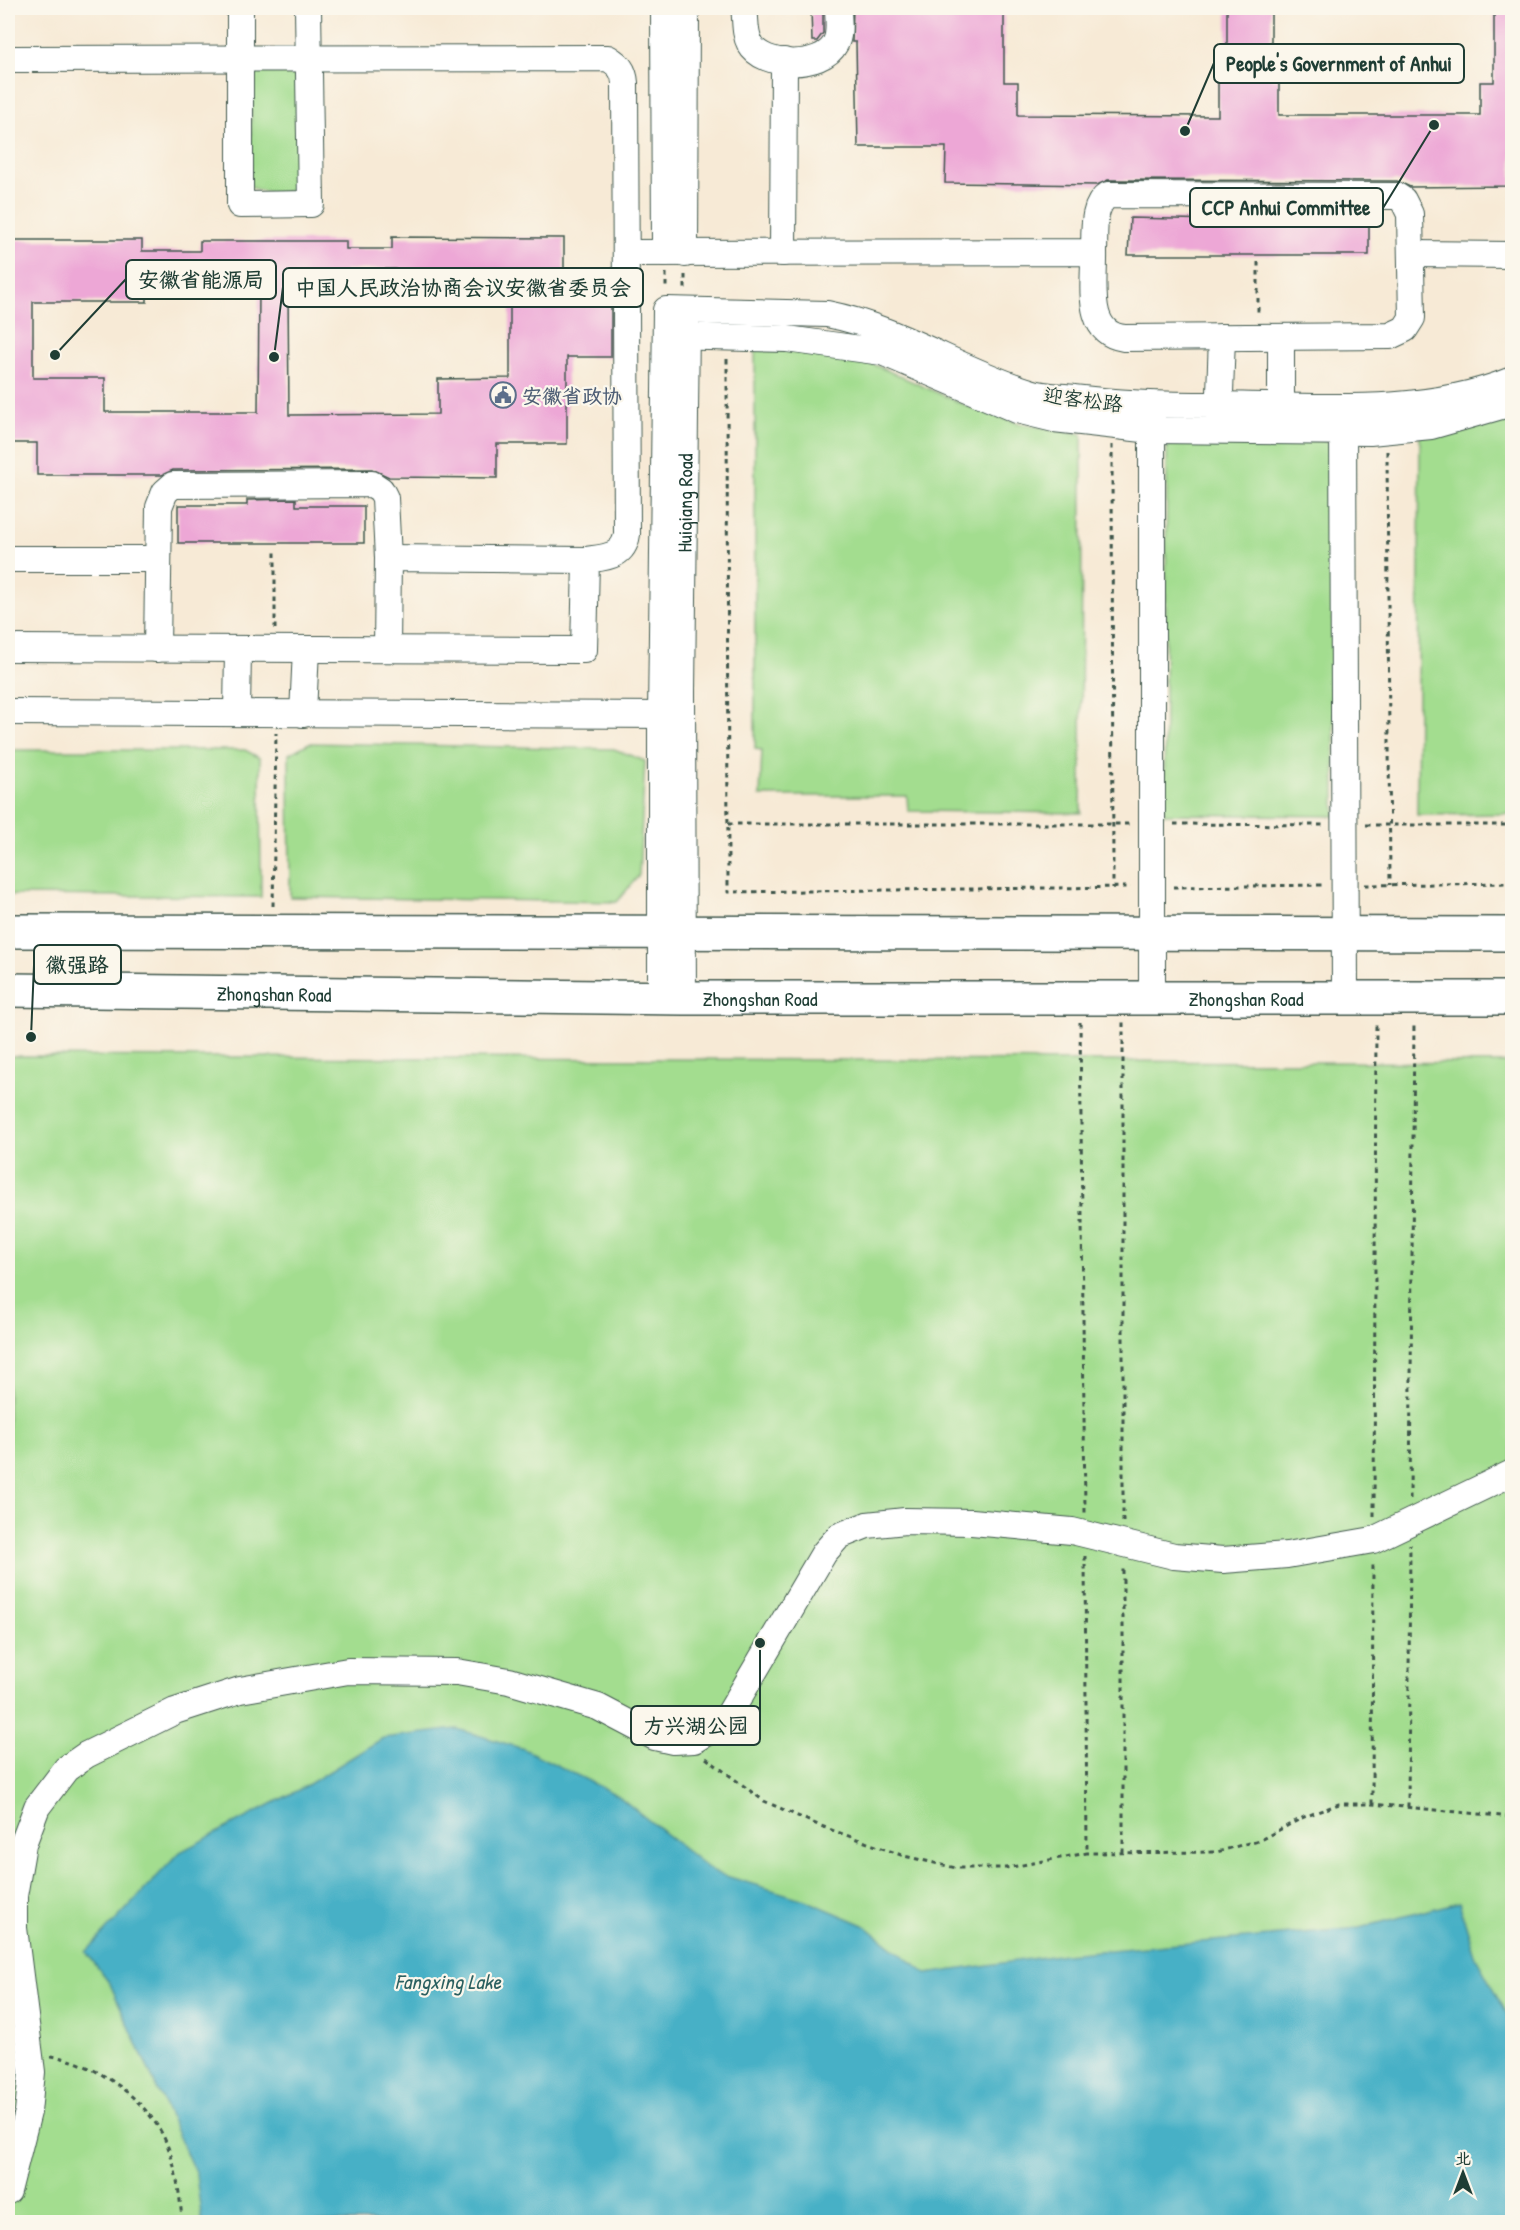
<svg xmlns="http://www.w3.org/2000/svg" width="1520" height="2230" viewBox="0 0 1520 2230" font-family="'Patrick Hand','LXGW WenKai TC',sans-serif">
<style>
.green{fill:#a3dd8f;stroke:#618d62;stroke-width:1.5}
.water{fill:#47b0c6;stroke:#33767d;stroke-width:1.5}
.building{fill:#eda7d6;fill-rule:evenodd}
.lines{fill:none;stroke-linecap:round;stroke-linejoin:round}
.minor-casing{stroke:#3f574c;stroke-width:28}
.major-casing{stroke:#3f574c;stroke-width:36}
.path{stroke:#3f574c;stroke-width:3;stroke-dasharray:4.5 4.5;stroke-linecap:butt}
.minor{stroke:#fff;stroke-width:26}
.major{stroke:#fff;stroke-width:33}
.labels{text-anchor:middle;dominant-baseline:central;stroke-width:4.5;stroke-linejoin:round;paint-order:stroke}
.service-label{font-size:20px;font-weight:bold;fill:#4e5e75;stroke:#fbf7ec;text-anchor:start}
.street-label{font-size:20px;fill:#1f3d34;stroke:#fbf7ec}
.water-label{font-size:21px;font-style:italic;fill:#2b6060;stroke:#fbf7ec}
.leader{fill:none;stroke:#1f3d34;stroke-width:2}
.callout-dot{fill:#1f3d34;stroke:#fbf7ec;stroke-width:2}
.callout{fill:#fbf7ec;stroke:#1f3d34;stroke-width:2}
.callout-label{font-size:21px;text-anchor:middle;font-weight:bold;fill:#1f3d34}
</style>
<rect width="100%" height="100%" fill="#fbf7ec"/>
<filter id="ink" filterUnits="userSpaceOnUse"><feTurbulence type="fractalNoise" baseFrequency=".0167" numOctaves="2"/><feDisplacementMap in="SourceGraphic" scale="12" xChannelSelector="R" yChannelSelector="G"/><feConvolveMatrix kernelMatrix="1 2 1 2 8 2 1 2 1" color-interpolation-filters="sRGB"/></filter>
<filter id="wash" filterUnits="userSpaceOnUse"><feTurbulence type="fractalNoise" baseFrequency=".008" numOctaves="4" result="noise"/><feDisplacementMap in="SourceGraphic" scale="24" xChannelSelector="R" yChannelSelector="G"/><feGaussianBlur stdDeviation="1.35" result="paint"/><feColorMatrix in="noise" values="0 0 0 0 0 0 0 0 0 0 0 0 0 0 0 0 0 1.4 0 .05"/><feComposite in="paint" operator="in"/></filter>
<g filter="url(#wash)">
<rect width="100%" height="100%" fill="#f7ead6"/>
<g class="green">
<path d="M295,70L298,73V185C289,196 261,194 250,186L252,74L254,71Z"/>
<path d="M755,347L866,361L974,409L1022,424L1082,434L1081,813L908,811L907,796H760L762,750L755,749Z"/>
<path d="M1512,416V814L1417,815L1420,435L1478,426Z"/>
<path d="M1324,440L1332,448L1335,816L1164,814L1167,448L1172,441Z"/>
<path d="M309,743L614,749L645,761L639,875L617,902L290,897L289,754Z"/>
<path d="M8,750H245L260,758L261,897L8,895Z"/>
<path d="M8,1056L1512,1063V2222H8Z"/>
</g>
<path class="water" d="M457,1729L524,1749L617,1795L713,1872L805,1900L864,1925L927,1974L1065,1954L1359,1928L1459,1902L1476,1958L1512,2023V2222H202L196,2175L110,1984L86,1952L180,1852L306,1786L383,1738Z"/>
<g id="blocks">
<g class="building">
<path d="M811,8H823V33L817,41H812Z"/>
<path d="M853,8H1004V82H1018V115L1218,116V80H1227V8H1271V79H1279V115H1480V82H1494V8H1512V186L1410,187L1397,181L1108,180L1097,185L945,183L946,147H858L856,42H852Z"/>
<path d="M1217,210L1288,211L1289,219L1369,218V255H1128L1130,218L1217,220Z"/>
<path d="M392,237L564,238V301H611V357H567V444H497V478L389,477L372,469L173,470L162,475H37V443H8V240H142V251H200V241H346V249H392ZM395,269V300H510V378L438,379V414L289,415L288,288H330V282H345V270ZM147,271H198V284H213V289H259L258,412H105V378H33V302H147Z"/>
<path d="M296,499V506H364V543H178V505H247V500Z"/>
</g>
</g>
</g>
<g filter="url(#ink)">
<use href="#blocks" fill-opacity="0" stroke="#3f574c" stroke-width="1.5"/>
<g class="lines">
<g class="minor-casing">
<g id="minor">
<path d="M240,8V205L311,204L308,8"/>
<path d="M664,8L665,253"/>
<path d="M744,8C746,19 744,33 750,44C763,68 822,69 835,44C841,34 838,19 838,8"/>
<path d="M8,59L608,58C619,65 624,70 625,83L627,534C624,557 606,557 586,560L584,650L8,648"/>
<path d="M626,253L1094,252C1095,282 1084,333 1124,338L1390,336L1405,329L1412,318L1410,214L1403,200L1397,196L1108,195C1091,206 1095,234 1094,252"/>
<path d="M783,253L784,61"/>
<path d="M685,254L686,8"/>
<path d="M1411,254L1512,255"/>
<path d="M666,336L787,339L882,352L1017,410L1054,419L1152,430L1370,432L1431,426L1512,403"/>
<path d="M1152,414V996"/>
<path d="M1343,414L1345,996"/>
<path d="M1219,421L1222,337"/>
<path d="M1281,421V337"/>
<path d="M8,559H158"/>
<path d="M157,649L159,507L165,492L173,485L372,484L381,490L385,498L388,558"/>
<path d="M387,649L388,558L588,560"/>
<path d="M8,712L676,715"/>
<path d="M237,713L238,649"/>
<path d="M303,714L306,649"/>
<path d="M661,997V715L666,310L827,314C899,328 961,371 1030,392C1044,397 1061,396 1075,398C1123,404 1168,405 1216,405C1312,406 1422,417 1512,380"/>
<path id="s1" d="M683,998L682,693L686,322"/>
<path d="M8,2191L28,2112L32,2072L14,1928V1896L23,1844L37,1807L66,1769L86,1755L175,1711L240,1690L348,1671L457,1672L509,1681L598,1707L655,1737L673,1741L694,1740L725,1721L824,1553L839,1536L867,1525L905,1521L972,1522L1072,1531L1174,1556L1223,1560L1287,1555L1373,1540L1512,1473"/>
</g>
</g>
<g class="major-casing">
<g id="major">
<path d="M8,931L1512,934"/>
<path id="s2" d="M8,990L683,998H1512"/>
</g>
</g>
<g class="path">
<path d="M1258,262V315"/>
<path d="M666,273V288"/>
<path d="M685,275V289"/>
<path d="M727,359L728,892L1131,887"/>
<path d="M1112,445L1113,888"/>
<path d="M1387,451L1390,885"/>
<path d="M275,629V550"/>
<path d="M728,824H1131"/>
<path d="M1174,824L1323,825"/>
<path d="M1366,825H1512"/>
<path d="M1365,885L1512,883"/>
<path d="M1173,887L1323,885"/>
<path d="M273,906L276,733"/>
<path d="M1080,1022L1085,1513"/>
<path d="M1410,1499L1414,1022"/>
<path d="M1374,1516L1376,1022"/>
<path d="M1123,1522V1022"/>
<path d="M1085,1556L1087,1853"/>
<path d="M706,1758L764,1801L818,1825L904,1856L956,1868H1006L1087,1853L1217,1852L1262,1839L1304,1817L1339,1804H1372L1512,1817"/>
<path d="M1372,1804L1373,1562"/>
<path d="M1408,1807L1410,1544"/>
<path d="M1123,1853V1565"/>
<path d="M51,2056C91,2061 139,2094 160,2130C175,2156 179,2189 182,2219L179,2222"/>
</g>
<use href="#minor" class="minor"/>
<use href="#major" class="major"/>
</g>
</g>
<defs>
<g id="civic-ring" transform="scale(1.35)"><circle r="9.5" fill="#fbf7ec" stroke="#5c6f8a" stroke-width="1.5"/><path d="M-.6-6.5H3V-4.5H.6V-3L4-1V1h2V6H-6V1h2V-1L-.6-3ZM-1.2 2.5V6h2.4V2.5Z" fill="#5c6f8a"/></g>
</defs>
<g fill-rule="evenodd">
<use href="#civic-ring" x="503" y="395"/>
</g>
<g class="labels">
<g class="service-label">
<text x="522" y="395">安徽省政协</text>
</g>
<g class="street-label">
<text transform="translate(1083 399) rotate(7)">迎客松路</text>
<text stroke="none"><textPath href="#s1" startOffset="495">Huiqiang Road</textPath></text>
<text stroke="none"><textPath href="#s2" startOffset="266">Zhongshan Road</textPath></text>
<text stroke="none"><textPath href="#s2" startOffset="1238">Zhongshan Road</textPath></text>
<text stroke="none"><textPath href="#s2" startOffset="752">Zhongshan Road</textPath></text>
</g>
<g class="water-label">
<text x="448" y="1981">Fangxing Lake</text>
</g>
</g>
<path class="leader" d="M1185 131L1214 63M1434 125L1383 208M55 355L126 279M274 357L283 287M31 1037L34 965M760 1643L760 1726"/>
<g class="callout-dot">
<circle cx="1185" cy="131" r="6"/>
<circle cx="1434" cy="125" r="6"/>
<circle cx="55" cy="355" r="6"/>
<circle cx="274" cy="357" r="6"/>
<circle cx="31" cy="1037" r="6"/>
<circle cx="760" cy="1643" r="6"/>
</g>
<g class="callout">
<rect x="1214" y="44" width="250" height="39" rx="6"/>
<rect x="1190" y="188" width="193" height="39" rx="6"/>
<rect x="126" y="260" width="150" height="39" rx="6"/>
<rect x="283" y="268" width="360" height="39" rx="6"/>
<rect x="34" y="945" width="87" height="39" rx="6"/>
<rect x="631" y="1706" width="129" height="39" rx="6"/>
</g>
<g class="callout-label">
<text x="1339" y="71">People's Government of Anhui</text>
<text x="1286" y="215">CCP Anhui Committee</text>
<text x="201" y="287">安徽省能源局</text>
<text x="463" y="295">中国人民政治协商会议安徽省委员会</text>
<text x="77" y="972">徽强路</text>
<text x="696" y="1733">方兴湖公园</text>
</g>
<rect width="1520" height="2230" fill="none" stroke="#fbf7ec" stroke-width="30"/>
<g transform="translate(1463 2173)" stroke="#fbf7ec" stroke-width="4.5" paint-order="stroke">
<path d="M0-4.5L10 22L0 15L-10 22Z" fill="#1f3d34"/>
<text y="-9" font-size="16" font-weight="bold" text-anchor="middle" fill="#1f3d34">北</text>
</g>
</svg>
